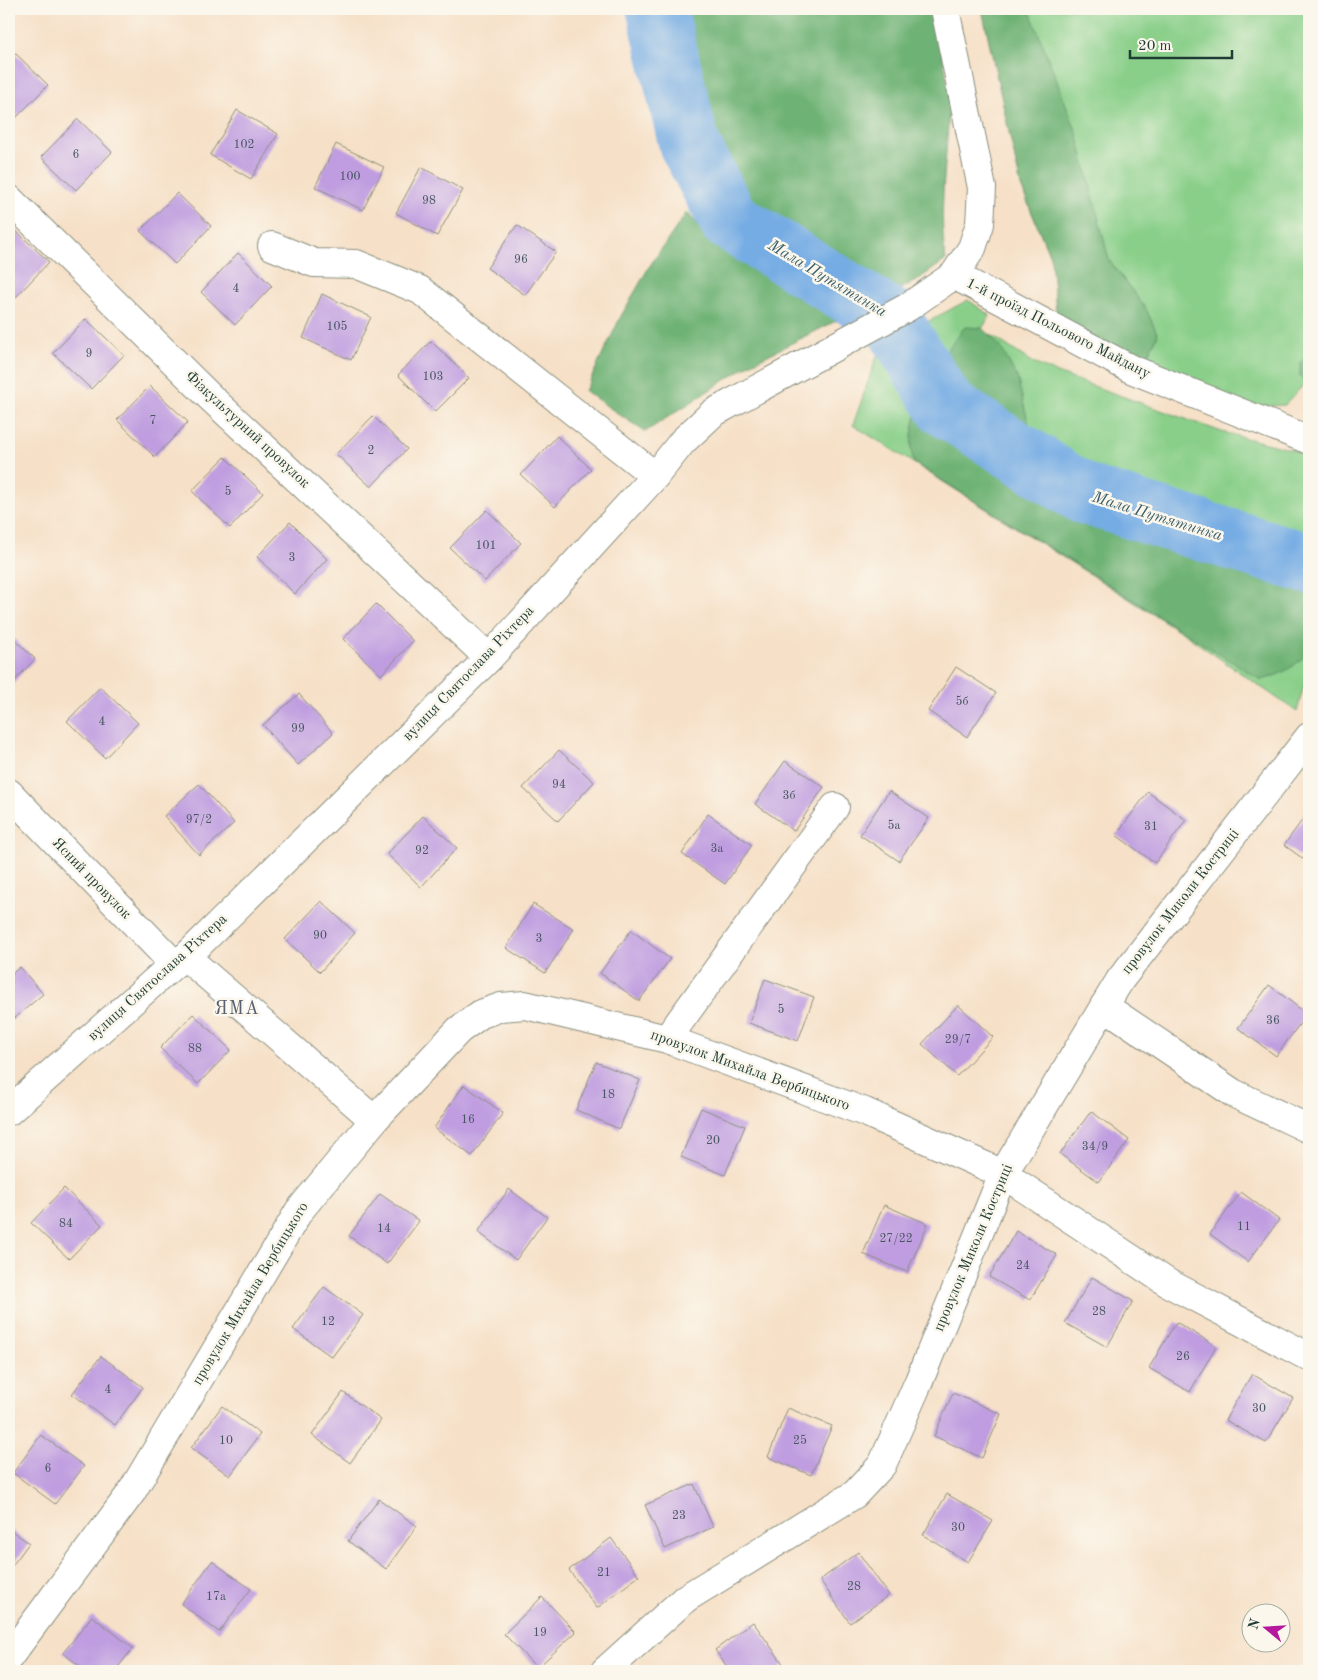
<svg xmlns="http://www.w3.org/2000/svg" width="1318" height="1680" viewBox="0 0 1318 1680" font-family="'Old Standard TT',serif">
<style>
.green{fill:#89cf89;stroke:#54865e}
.forest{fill:#6eb275;stroke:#467854}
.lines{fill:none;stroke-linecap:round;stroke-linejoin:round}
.river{stroke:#74ace4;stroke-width:61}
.building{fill:#bf9de0}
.minor-casing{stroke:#8a8e7e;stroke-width:30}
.minor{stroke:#fff;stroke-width:28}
.labels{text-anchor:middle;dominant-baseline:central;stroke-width:5;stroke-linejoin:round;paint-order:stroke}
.number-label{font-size:12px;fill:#47555f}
.street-label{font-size:15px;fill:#1f3d34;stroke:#fbf7ec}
.water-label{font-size:16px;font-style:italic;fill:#395e69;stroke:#fbf7ec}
.quarter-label{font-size:18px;letter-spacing:1px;fill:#575f70;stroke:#fbf7ec}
</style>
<rect width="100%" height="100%" fill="#fbf7ec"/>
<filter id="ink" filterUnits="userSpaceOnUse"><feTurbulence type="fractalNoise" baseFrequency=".02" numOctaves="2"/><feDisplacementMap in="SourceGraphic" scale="10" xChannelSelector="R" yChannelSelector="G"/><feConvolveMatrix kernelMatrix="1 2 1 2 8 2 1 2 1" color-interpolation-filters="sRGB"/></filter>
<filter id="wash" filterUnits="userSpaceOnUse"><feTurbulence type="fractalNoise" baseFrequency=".0096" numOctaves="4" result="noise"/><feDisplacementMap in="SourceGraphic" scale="20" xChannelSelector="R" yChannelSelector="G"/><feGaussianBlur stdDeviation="1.12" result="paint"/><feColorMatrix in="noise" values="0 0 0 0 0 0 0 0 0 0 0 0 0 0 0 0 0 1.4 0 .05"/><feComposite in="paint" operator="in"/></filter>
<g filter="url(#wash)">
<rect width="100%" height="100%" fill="#f6e0c7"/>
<g class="green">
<path d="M982,9H1300L1309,13V379L1285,405L1232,408L1058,330L1051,259L1021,186Z"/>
<path d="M968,300L990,315L982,329L1033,363L1057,373L1222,432L1309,454V666L1297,712L1183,633L853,425L880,347Z"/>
</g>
<g class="forest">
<path d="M668,9H932C938,36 949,76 949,103C948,156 937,208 946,260L916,281L750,364L645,432L585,391L621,316L649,267L687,212L713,244L752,229L699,134Z"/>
<path d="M982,9H1029L1077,133L1109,260L1146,309L1158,335L1148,354L1123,356L1058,330L1051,259L1021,186Z"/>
<path d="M965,327L982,328L1000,346L1017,377L1033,441L1070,479L1136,512L1209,524L1280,550L1309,548V650C1298,666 1279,676 1261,680L914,463C901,425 939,356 965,327Z"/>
<path d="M1309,351V377L1305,380L1300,376V364Z"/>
</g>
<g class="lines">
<path class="river" d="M657,9L689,144L729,220L891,319L946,407L1084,494L1309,564"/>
</g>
<g id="blocks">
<g class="building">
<path d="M14,52L48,85L11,123L9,120V57Z"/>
<path d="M237,110L278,134L251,179L210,155Z"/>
<path d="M78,119L112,152L76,190L41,157Z"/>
<path d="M336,144L384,167L363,210L315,187Z"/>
<path d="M421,167L463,190L437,236L396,213Z"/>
<path d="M177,193L211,226L175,264L140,231Z"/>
<path d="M517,225L556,252L525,295L487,268Z"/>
<path d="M11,226L49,262L16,297L9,290V228Z"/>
<path d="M238,253L272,286L235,325L201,292Z"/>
<path d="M322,294L371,317L351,360L303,338Z"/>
<path d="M86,319L124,355L91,389L53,353Z"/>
<path d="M431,341L469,378L435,412L398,375Z"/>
<path d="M150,386L188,422L155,457L117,420Z"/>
<path d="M373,416L407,449L371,487L336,454Z"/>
<path d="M557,436L591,469L555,507L521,475Z"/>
<path d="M225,457L263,493L230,528L192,491Z"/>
<path d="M487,510L521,543L485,581L450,548Z"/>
<path d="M290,522L327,559L295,594L257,557Z"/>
<path d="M376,604L413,641L381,675L343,639Z"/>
<path d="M9,634L35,659L9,687Z"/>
<path d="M956,667L996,693L967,737L928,711Z"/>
<path d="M100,687L138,723L105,758L67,721Z"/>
<path d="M299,694L333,733L298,765L263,725Z"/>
<path d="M559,750L594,782L558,821L523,788Z"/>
<path d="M785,761L824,787L794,831L755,804Z"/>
<path d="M199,784L234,823L199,855L164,816Z"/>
<path d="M889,791L929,818L899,861L860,835Z"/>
<path d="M1148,792L1186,820L1155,863L1116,835Z"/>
<path d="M1309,811V863L1284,845Z"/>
<path d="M708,814L752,845L725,884L682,854Z"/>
<path d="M423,816L457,848L421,887L387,854Z"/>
<path d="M321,901L355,933L320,972L285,939Z"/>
<path d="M533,904L574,929L545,973L506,948Z"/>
<path d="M631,930L670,959L639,1001L600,973Z"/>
<path d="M20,967L43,994L9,1023V976Z"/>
<path d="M765,979L814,997L798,1041L749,1023Z"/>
<path d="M1269,985L1307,1014L1276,1056L1238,1028Z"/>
<path d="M958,1005L993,1037L957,1076L922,1044Z"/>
<path d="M193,1014L231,1050L198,1084L160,1048Z"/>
<path d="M596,1062L640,1080L619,1129L576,1110Z"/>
<path d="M464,1085L503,1113L472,1156L434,1128Z"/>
<path d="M701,1108L745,1126L725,1175L681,1157Z"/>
<path d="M1091,1111L1129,1140L1099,1182L1060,1154Z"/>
<path d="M64,1188L102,1225L69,1259L31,1223Z"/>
<path d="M509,1189L547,1217L516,1260L478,1232Z"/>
<path d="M1241,1192L1279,1220L1248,1262L1210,1234Z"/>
<path d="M380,1194L419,1221L387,1264L349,1236Z"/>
<path d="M884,1205L928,1224L907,1272L863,1254Z"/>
<path d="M1016,1231L1057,1255L1030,1300L989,1277Z"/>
<path d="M1092,1277L1133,1301L1107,1347L1065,1323Z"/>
<path d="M324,1287L363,1315L332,1357L293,1329Z"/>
<path d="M1176,1322L1216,1346L1190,1392L1149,1368Z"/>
<path d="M101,1356L143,1387L115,1425L72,1394Z"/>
<path d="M1252,1374L1293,1398L1266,1443L1225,1420Z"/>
<path d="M343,1392L381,1420L350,1463L312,1435Z"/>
<path d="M953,1393L1001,1414L982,1458L934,1436Z"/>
<path d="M222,1406L260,1434L230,1476L191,1448Z"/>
<path d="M788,1408L832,1426L811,1475L768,1457Z"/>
<path d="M41,1435L84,1466L55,1504L13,1473Z"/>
<path d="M694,1484L713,1527L665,1549L645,1505Z"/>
<path d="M947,1494L993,1521L968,1562L923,1535Z"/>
<path d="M379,1499L417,1526L386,1569L348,1541Z"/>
<path d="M9,1529L29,1543L9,1570Z"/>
<path d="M611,1538L639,1576L597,1608L569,1570Z"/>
<path d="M858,1552L889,1595L850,1623L820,1580Z"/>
<path d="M212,1561L251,1589L219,1632L181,1604Z"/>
<path d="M542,1597L576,1632L537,1668L504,1634Z"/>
<path d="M92,1616L133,1648L115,1671H86L63,1653Z"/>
<path d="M753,1622L784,1665L775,1671H730L715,1650Z"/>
</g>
</g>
</g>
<g filter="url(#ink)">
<use href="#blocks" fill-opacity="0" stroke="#8a8e7e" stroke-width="1"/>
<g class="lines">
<g class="minor-casing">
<g id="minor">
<path d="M9,199L211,398L489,658"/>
<path d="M272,246L314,263L356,264L420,290L655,476"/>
<path d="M954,275L1131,369L1309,440"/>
<path d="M9,793L174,964"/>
<path d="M186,957L374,1120"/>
<path d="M1104,1006L1233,1093L1309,1129"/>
<path d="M667,1039L835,807"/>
<path d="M9,1111L174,964L186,957L489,658L655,476L683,441L713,413L908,307L954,275L972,248L980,224L982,188L945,9"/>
<path d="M9,1657L131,1493L299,1211L374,1120L459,1030L481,1014L501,1007L525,1005L667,1039L865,1112L1003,1174L1168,1283L1309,1357"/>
<path d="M605,1671L686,1598L855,1494L882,1465L919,1381L1003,1174L1120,980L1309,737"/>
</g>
</g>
<use href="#minor" class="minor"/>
</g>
</g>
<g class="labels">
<g class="number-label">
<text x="244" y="145">102</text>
<text x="76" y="155">6</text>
<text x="350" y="177">100</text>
<text x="429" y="201">98</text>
<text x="521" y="260">96</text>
<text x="236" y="289">4</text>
<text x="337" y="327">105</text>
<text x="89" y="354">9</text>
<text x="433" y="377">103</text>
<text x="153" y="421">7</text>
<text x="371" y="451">2</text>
<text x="228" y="492">5</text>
<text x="486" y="546">101</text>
<text x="292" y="558">3</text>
<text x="962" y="702">5б</text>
<text x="102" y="722">4</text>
<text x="298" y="729">99</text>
<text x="559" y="785">94</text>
<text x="789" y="796">3б</text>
<text x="199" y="820">97/2</text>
<text x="894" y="826">5а</text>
<text x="1151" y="827">31</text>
<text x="717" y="849">3а</text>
<text x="422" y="851">92</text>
<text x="320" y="936">90</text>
<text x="539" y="939">3</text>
<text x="781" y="1010">5</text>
<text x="1273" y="1021">36</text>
<text x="958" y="1040">29/7</text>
<text x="195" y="1049">88</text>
<text x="608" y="1095">18</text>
<text x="468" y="1120">16</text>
<text x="713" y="1141">20</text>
<text x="1095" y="1147">34/9</text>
<text x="66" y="1224">84</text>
<text x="1244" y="1227">11</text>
<text x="384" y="1229">14</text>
<text x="896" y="1239">27/22</text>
<text x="1023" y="1266">24</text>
<text x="1099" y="1312">28</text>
<text x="328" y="1322">12</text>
<text x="1183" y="1357">26</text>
<text x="108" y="1390">4</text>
<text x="1259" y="1409">30</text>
<text x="226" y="1441">10</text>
<text x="800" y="1441">25</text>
<text x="48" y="1469">6</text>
<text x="679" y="1516">23</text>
<text x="958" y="1528">30</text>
<text x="604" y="1573">21</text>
<text x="854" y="1587">28</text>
<text x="216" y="1597">17а</text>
<text x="540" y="1633">19</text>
</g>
<g class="street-label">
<text transform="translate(1058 329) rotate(27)">1-й проїзд Польового Майдану</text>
<text transform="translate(247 430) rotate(43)">Фізкультурний провулок</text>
<text transform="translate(469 674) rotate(-46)">вулиця Святослава Ріхтера</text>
<text transform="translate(91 879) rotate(46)">Ясний провулок</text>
<text transform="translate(1181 902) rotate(-52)">провулок Миколи Костриці</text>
<text transform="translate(158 978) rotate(-42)">вулиця Святослава Ріхтера</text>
<text transform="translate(750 1071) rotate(20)">провулок Михайла Вербицького</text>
<text transform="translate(974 1248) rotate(-67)">провулок Миколи Костриці</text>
<text transform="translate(251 1294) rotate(-59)">провулок Михайла Вербицького</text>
</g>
<g class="water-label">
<text transform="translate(827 279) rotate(31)">Мала Путятинка</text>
<text transform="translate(1157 517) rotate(17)">Мала Путятинка</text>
</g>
<g class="quarter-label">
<text x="237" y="1009">ЯМА</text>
</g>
</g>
<rect width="1318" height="1680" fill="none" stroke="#fbf7ec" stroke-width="30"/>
<g transform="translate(1266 1628) rotate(288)"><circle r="24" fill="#fbf7ec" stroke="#a3ada2"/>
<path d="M0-4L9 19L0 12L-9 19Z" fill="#b5179e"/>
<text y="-8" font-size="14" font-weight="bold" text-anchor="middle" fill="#1f3d34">N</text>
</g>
<path d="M1130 50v8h102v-8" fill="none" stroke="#1f3d34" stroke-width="2.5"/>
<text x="1138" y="50" font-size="15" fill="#1f3d34" stroke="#fbf7ec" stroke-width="4" paint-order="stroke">20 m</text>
</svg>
